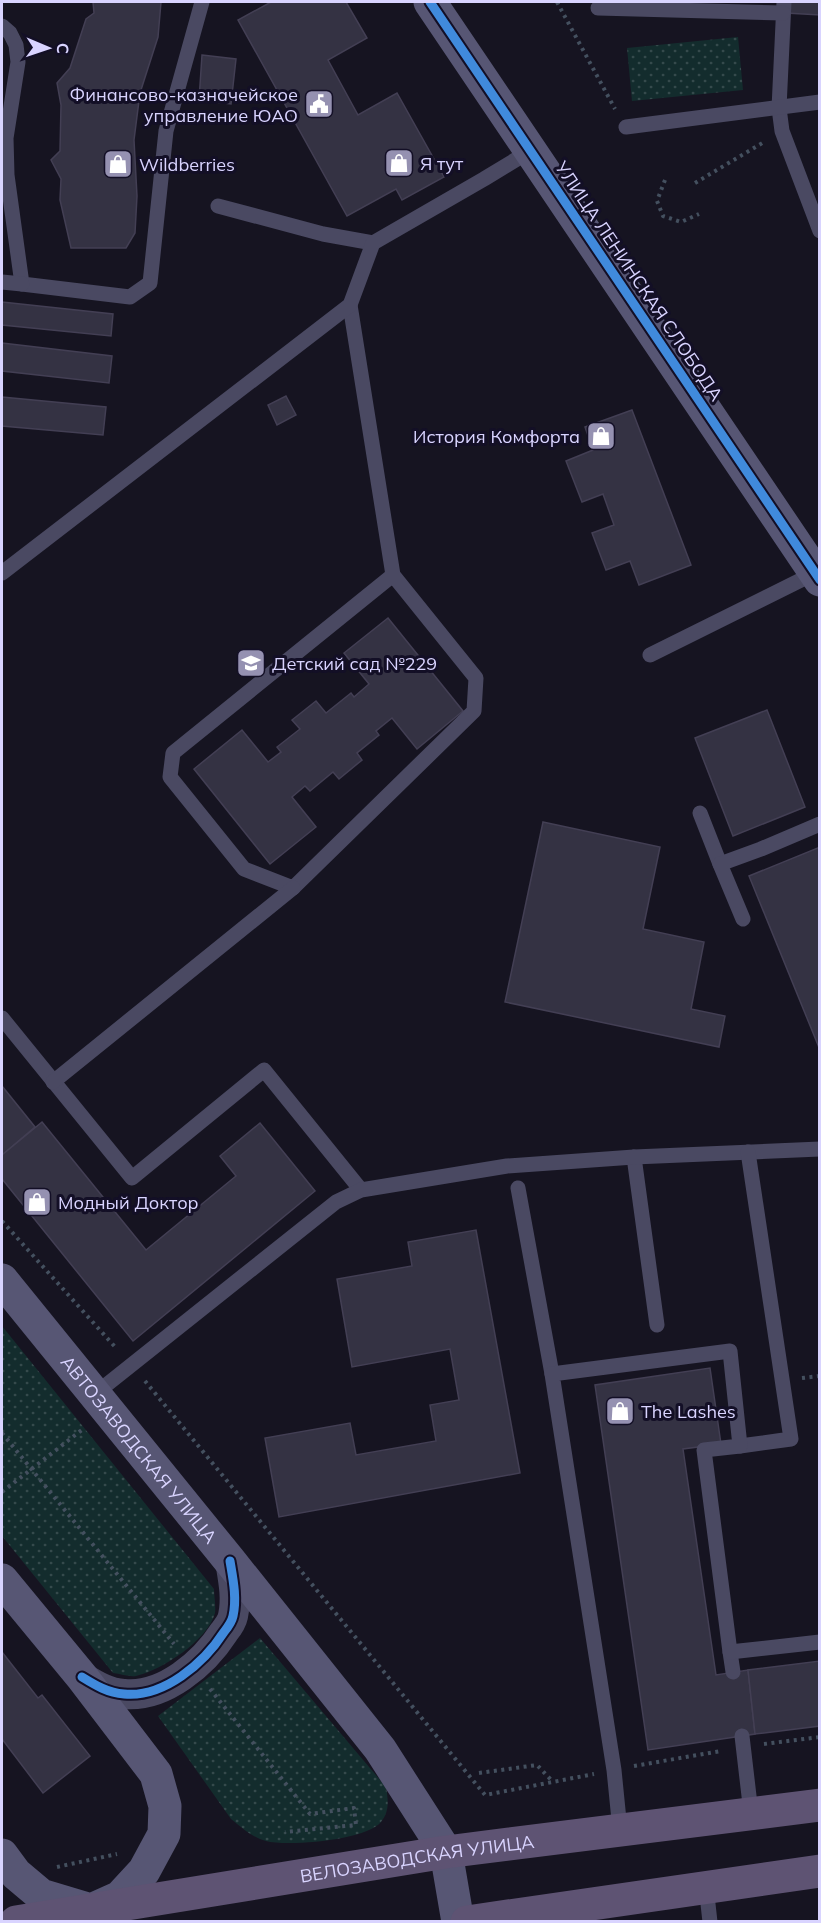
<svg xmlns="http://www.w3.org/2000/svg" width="821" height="1923" viewBox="0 0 821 1923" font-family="Mulish,sans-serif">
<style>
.green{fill:url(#green-dots)}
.building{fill:#343243;stroke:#433f54;stroke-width:1.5}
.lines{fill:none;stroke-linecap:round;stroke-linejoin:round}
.path{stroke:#44505f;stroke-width:4;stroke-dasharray:3 4.5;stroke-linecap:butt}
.lane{stroke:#4a4962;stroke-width:15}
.street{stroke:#4a4962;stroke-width:30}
.secondary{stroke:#575674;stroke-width:33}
.primary{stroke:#5e5373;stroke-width:33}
.cycleway-casing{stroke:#130f26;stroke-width:13}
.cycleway{stroke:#408adc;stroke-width:9}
.labels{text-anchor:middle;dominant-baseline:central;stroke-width:6;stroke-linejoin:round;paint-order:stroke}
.poi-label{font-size:18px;fill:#d9d4ff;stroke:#130f26;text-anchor:start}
.street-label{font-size:18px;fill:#d9d4ff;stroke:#130f26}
</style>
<defs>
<pattern id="green-dots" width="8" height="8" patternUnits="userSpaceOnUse" patternTransform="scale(1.5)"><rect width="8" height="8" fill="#132c2d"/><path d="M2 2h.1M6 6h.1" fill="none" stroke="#354a4c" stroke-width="1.8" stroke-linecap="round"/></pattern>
</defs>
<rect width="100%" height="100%" fill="#161421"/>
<g class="green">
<path d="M738,37L743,90L632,101L627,48Z"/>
<path d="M2,1326L214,1589C214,1596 216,1606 215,1613C208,1640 162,1670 136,1676C129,1677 121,1674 113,1673L2,1536Z"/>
<path d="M260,1638L386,1787C388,1799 390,1811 381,1822C367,1840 288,1847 266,1841C253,1838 241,1827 231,1819L158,1716Z"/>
</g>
<g class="building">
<path d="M93,2H161L158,37L140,93L134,140L137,196L135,233L126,248H71L60,200L61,179L51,160L60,151L61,105L57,83L70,68L86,19L94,13Z"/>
<path d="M271,2H346L367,38L328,60L358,115L397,93L444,177L402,200L396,189L347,216L238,20Z"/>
<path d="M786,2H820V15L786,13Z"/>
<path d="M202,55L236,59L231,104L199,100Z"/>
<path d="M2,302L113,314L111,336L2,325Z"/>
<path d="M2,343L112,356L109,383L2,371Z"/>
<path d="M286,396L296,415L277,425L268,405Z"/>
<path d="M2,397L106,407L103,435L2,426Z"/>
<path d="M632,410L691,565L639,585L630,561L606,570L592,533L614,525L603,494L582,502L566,461L593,450L585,427Z"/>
<path d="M388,618L463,711L417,749L392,718L376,731L379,735L357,753L362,760L339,779L333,772L310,791L305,786L292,797L316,827L270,864L194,769L242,730L268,762L281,752L277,747L300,729L292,720L316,701L326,713L351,693L354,697L369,684L344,653Z"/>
<path d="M767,710L805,807L733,836L695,738Z"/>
<path d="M543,822L660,847L643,929L704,942L691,1009L725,1016L719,1047L505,1002Z"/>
<path d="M820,847V1050L749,876Z"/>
<path d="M2,1086L35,1127L2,1155Z"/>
<path d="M42,1122L146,1250L236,1176L220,1156L260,1123L315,1191L133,1341L2,1179V1155Z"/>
<path d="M476,1230L520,1473L279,1517L265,1438L350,1423L356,1455L436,1441L430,1405L459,1400L450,1349L352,1367L337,1279L412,1266L408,1242Z"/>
<path d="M710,1368L721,1444L683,1449L716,1675L748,1670L755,1734L648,1750L595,1385Z"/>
<path d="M2,1652L38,1698L42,1695L90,1756L43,1793L2,1739Z"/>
<path d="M820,1661V1726L755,1734L748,1670Z"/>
</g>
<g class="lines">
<g class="path">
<path d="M557,2L615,109"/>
<path d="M665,180L657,201L663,216L681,222L699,214"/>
<path d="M695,183L764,142"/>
<path d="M2,1221L116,1348"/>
<path d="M802,1378L820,1376"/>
<path d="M145,1381L485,1795L594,1774"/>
<path d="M2,1433L174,1644"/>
<path d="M2,1492L83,1429"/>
<path d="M210,1689L310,1814L354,1808L356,1825L285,1832"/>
<path d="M764,1744L820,1737"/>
<path d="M634,1766L721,1751"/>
<path d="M479,1773L537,1765L553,1782"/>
<path d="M57,1867L117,1854"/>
</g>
<g class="lane">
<path d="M784,2L779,108L782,131L820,231"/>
<path d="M598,8L783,13"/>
<path d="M2,26L10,33L16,45L18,62L6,138L7,175L22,284L130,297L150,283L166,131L202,2"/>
<path d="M626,127L820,102"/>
<path d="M218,206L323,234L373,243"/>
<path d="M2,282L22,284"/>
<path d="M350,305L393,575L173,753L170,777L244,869L293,888L474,711L476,678L393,575"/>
<path d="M2,573L350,305L373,243L484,179L530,151"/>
<path d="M650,655L815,573"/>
<path d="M700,813L720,864"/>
<path d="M743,919L720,864L761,849L820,824"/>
<path d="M2,1018L132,1178L264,1070L361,1190"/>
<path d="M53,1082L293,888"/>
<path d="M634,1157L657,1325"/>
<path d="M518,1188L552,1374"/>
<path d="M95,1394L336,1202L361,1190L507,1166L634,1157L820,1149"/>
<path d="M740,1446L791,1439L748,1152"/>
<path d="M730,1652L733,1672"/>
<path d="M742,1736L751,1813"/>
<path d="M620,1830L614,1770L552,1374L730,1351L740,1446L704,1450L730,1652L820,1642"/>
<path d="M706,1886L710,1922"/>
</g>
<path class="street" d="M82,1677C95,1685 108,1693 124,1694C164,1698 204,1663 224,1632C228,1627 232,1621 233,1616C237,1598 233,1579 230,1561"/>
<g class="secondary">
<path d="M430,2L820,580"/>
<path id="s1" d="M2,1280L230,1561L380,1749L446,1852L458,1922"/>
<path d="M2,1580L82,1677L156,1774L165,1806L164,1834L144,1871L120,1897L91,1910L41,1895L16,1874L2,1855"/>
</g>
<g class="primary">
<path id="s2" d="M16,1922L446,1852L820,1805"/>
<path d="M467,1922L820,1871"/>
</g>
<g class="cycleway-casing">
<g id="cycleway">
<path d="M430,2L820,580"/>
<path d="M82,1677C95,1685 108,1693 124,1694C164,1698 204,1663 224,1632C228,1627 232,1621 233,1616C237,1598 233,1579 230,1561"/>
</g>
</g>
<use href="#cycleway" class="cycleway"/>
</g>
<defs>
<g id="civic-square" transform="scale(1.5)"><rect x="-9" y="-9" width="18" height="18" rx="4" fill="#9591b1" stroke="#130f26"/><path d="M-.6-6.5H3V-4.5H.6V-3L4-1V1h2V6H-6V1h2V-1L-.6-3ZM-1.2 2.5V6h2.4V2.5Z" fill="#fff"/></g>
<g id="shop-square" transform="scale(1.5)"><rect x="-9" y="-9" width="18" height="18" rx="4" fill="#9591b1" stroke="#130f26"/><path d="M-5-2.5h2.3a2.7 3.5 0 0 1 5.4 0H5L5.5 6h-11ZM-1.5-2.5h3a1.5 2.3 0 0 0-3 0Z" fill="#fff"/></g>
<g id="school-square" transform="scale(1.5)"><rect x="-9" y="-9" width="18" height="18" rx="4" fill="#9591b1" stroke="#130f26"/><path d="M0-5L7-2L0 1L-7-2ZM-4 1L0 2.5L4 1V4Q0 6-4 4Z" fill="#fff"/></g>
</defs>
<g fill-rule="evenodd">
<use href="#civic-square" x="319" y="104"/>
<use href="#shop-square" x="399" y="163"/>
<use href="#shop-square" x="118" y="164"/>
<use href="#shop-square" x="601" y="436"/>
<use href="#school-square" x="251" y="663"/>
<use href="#shop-square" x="37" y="1202"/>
<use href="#shop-square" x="620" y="1411"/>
</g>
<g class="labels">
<g class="poi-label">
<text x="298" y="94" text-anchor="end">Финансово-казначейское<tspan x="298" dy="21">управление ЮАО</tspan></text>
<text x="420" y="163">Я тут</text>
<text x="139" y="164">Wildberries</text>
<text x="580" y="436" text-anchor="end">История Комфорта</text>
<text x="272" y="663">Детский сад №229</text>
<text x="58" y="1202">Модный Доктор</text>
<text x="641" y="1411">The Lashes</text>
</g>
<g class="street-label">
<text transform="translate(639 281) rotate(56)">УЛИЦА ЛЕНИНСКАЯ СЛОБОДА</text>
<text stroke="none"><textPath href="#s1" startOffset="218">АВТОЗАВОДСКАЯ УЛИЦА</textPath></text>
<text stroke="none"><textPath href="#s2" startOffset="406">ВЕЛОЗАВОДСКАЯ УЛИЦА</textPath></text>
</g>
</g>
<rect width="821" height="1923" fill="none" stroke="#d9d4ff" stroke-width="6"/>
<g transform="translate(48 48) rotate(92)" stroke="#130f26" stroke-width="4.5" paint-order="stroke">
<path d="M0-4.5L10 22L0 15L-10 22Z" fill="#d9d4ff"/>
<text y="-9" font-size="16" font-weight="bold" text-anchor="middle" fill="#d9d4ff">С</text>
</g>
</svg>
